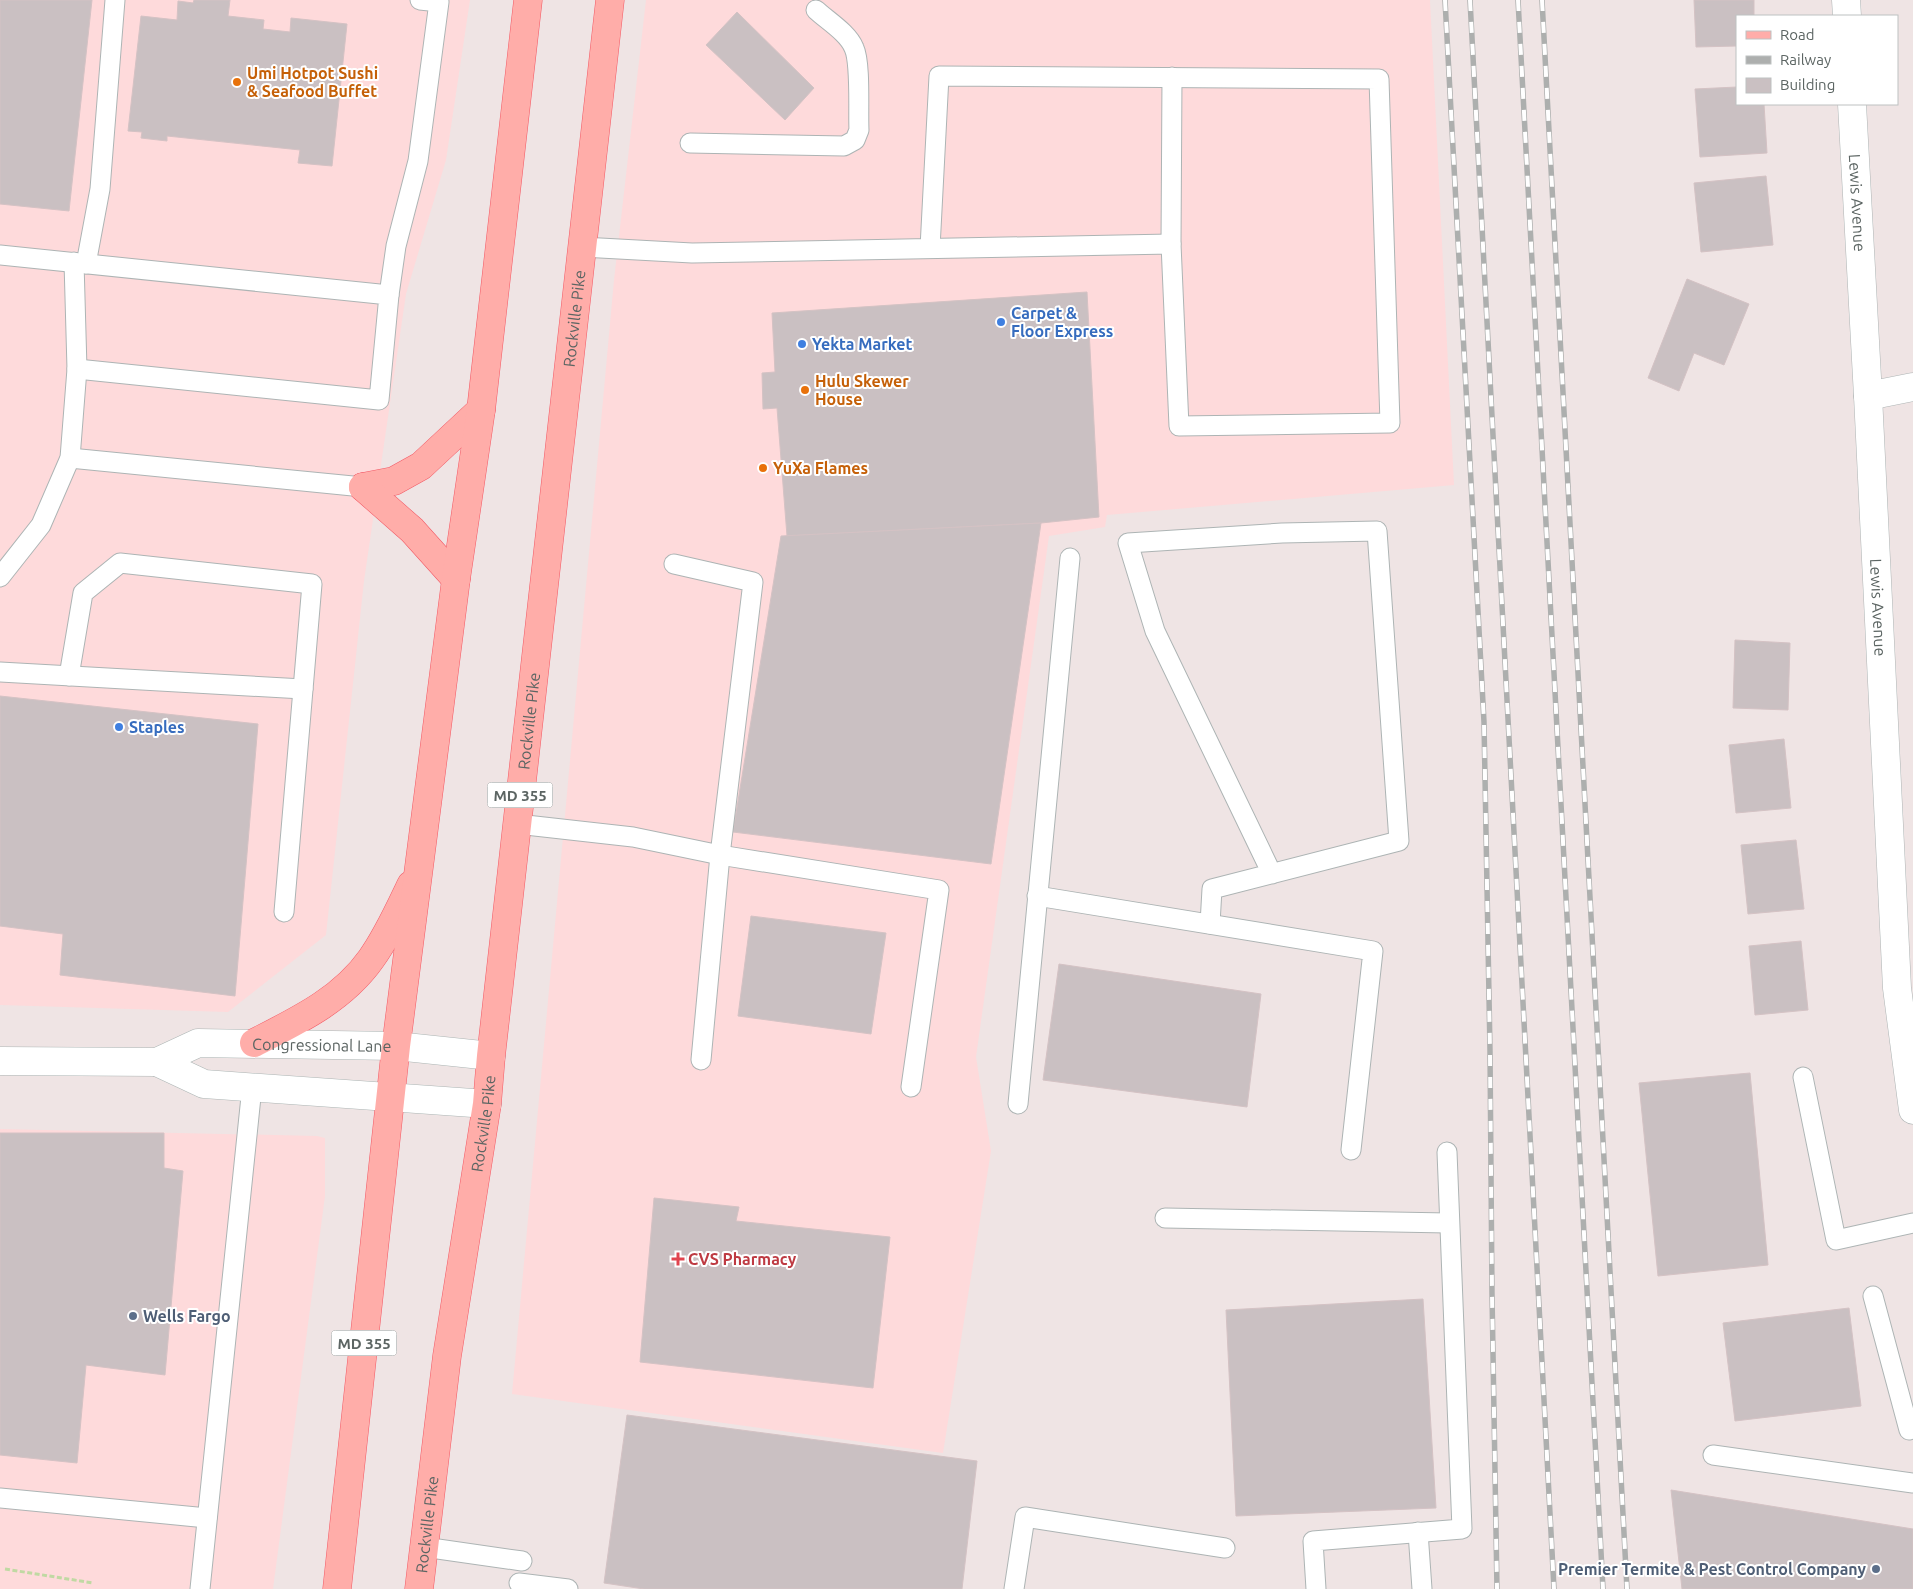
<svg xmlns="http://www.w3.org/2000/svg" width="1913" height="1589" viewBox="0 0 1913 1589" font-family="Ubuntu,sans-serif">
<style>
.commercial{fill:#fedadb}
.building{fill:#cac0c2;stroke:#d4c2c4}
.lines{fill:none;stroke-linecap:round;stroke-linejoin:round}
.lane-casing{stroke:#adb4b4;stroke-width:21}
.street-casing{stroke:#adb4b4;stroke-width:29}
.secondary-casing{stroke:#acb5b4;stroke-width:29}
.primary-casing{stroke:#f35965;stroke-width:29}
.path{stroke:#c0d9a3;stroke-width:3;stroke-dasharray:5 2.5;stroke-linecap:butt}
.lane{stroke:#fff;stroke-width:19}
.street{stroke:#fff;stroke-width:28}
.secondary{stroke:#fff;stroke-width:28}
.primary{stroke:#ffada9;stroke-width:28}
.rail-casing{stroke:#adafae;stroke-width:5.5}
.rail{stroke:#fff;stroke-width:4;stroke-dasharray:11;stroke-linecap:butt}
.food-dot{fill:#e8710a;stroke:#fff;stroke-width:2}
.shop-dot{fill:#3f7fe0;stroke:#fff;stroke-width:2}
.health-dot{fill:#e0444e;stroke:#fff;stroke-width:2}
.service-dot{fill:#5c6f8a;stroke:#fff;stroke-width:2}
.labels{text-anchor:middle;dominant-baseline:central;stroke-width:4;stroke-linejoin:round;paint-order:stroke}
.shield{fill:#fff;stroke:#8d9392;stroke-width:1}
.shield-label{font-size:15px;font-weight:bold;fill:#5c6563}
.food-label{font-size:16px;font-weight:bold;fill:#c56008;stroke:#fff;text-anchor:start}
.street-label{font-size:16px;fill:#5c6563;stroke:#fff}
.shop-label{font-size:16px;font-weight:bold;fill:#366cbe;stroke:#fff;text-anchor:start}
.health-label{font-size:16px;font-weight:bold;fill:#be3a42;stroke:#fff;text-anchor:start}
.service-label{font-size:16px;font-weight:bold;fill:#4e5e75;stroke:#fff;text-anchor:start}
</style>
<rect width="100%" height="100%" fill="#efe4e4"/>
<g class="commercial">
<path d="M0,0H470L446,160L406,294L364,581L326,935L228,1012L0,1005Z"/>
<path d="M646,0H1430L1454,485L1107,515L1105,527L1049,536L976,1057L991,1151L943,1453L512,1394L614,280Z"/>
<path d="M0,1129L317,1136L325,1138V1196L273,1589H0Z"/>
</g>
<g class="building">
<path d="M0,0H92L69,211L0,204Z"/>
<path d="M194,0H230L228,16L264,20L263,29L290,32L291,18L347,24L332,166L298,163L300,150L167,136V141L141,138L142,132L128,131L141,16L177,20L178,1L193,3Z"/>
<path d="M1694,0H1754V16H1737V46L1696,47Z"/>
<path d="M737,12L814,88L785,120L706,45Z"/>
<path d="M1737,87V104H1764L1767,153L1700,157L1695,89Z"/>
<path d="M1766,176L1773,245L1701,252L1694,183Z"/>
<path d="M1687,279L1749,304L1724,365L1694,353L1679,391L1648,378Z"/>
<path d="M1087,292L1099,517L1041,523L787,536L777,408L763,409L762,373L775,372L772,313Z"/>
<path d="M1041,523L991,864L733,832L781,536Z"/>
<path d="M1735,640L1790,643L1788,710L1733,708Z"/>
<path d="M0,696L258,724L235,996L60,975L63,934L0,926Z"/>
<path d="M1784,739L1791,808L1736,813L1729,745Z"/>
<path d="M1796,840L1804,909L1748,914L1741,845Z"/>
<path d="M751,916L886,933L871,1034L738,1016Z"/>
<path d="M1801,941L1808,1010L1755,1015L1749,946Z"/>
<path d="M1059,964L1261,994L1247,1107L1043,1080Z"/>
<path d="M1750,1073L1768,1265L1658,1276L1639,1083Z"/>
<path d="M0,1133H164V1168L183,1171L165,1375L86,1365L77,1463L0,1455Z"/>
<path d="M654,1198L739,1207L736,1221L890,1237L873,1388L640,1362Z"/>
<path d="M1423,1299L1436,1508L1236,1516L1226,1310Z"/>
<path d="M1849,1308L1861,1406L1735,1421L1723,1323Z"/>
<path d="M627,1415L977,1461L962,1589H644L604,1583Z"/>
<path d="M1671,1490L1913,1529V1589H1682Z"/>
</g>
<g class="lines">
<g class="lane-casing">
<g id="lane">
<path d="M690,143L844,146L855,140L859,130C858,112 861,63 854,48C848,33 828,21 816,10"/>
<path d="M1171,244L1172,77"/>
<path d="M582,247L692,253L1171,244L1179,426L1390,423L1379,79L939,76L930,248"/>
<path d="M0,255L389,295L379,400L77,369"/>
<path d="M86,264L100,189L115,0"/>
<path d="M389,295L396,246L418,161L439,2L420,0"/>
<path d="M70,458L363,487"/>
<path d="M674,564L753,582L720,855L701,1060"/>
<path d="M0,577L41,525L70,458L77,369L74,262"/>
<path d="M0,672L303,689"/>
<path d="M69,676L83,593L120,563L312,584L284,912"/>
<path d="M517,824L633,837L720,855L939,890L911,1087"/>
<path d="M1037,896L1373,951L1351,1150"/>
<path d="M1210,924L1212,889L1399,841L1377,531L1282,533L1128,543L1155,631L1272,874"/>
<path d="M1803,1077L1836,1240L1913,1223"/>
<path d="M1018,1104L1070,558"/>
<path d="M1165,1218L1448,1223"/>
<path d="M1873,1296L1909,1430L1913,1429"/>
<path d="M1713,1455L1913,1483"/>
<path d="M0,1498L207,1518"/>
<path d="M1418,1532L1422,1589"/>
<path d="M424,1547L522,1561"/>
<path d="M519,1583L568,1589"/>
<path d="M200,1589L252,1087"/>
<path d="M1014,1589L1025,1517L1225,1548"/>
<path d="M1316,1589L1313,1541L1462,1529L1447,1152"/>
</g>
</g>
<g class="street-casing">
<g id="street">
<path d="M1846,0L1847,16"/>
<path id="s1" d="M1852,104L1868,396L1897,988L1913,1110"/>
<path d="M1868,396L1913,387"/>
</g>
</g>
<g class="secondary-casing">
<g id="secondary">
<path id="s2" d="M0,1061L157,1062L198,1043L396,1046L491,1056"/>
<path d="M157,1062L204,1084L487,1104"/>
</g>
</g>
<g class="primary-casing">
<g id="primary">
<path d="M363,487L394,481L421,466L481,410"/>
<path d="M363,487L412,530L456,579"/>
<path d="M254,1043C297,1021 342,1000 371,959C387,937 399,910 411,885"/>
<path d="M337,1589L396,1046L456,579L481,410L528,0"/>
<path id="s3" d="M419,1589L447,1356L487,1104L491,1056L610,0"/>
</g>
</g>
<path class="path" d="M5,1569L93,1583"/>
<use href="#lane" class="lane"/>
<use href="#street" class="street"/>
<use href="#secondary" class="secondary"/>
<use href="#primary" class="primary"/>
<g class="rail-casing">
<g id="rail">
<path d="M1445,0L1484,722L1490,1051L1492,1294L1497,1589"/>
<path d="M1470,0L1554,1589"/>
<path d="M1518,0L1603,1589"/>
<path d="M1542,0L1627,1589"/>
</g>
</g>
<use href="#rail" class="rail"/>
</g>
<g class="food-dot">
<circle cx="237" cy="82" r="5"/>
<circle cx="805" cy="390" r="5"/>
<circle cx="763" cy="468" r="5"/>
</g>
<g class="shop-dot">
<circle cx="1001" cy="322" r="5"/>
<circle cx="802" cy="344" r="5"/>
<circle cx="119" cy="727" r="5"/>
</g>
<path class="health-dot" d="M675.5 1251.5h5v5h5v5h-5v5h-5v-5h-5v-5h5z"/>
<g class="service-dot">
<circle cx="133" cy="1316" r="5"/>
<circle cx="1876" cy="1569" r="5"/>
</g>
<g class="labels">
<g class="shield">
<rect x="487.5" y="782.5" width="65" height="25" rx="4"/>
<rect x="331.5" y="1330.5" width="65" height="25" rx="4"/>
</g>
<g class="shield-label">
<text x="520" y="795">MD 355</text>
<text x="364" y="1343">MD 355</text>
</g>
<g class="food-label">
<text x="247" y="73">Umi Hotpot Sushi<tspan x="247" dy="18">&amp; Seafood Buffet</tspan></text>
<text x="815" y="381">Hulu Skewer<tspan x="815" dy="18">House</tspan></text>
<text x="773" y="468">YuXa Flames</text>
</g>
<g class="street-label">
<text stroke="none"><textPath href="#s1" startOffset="99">Lewis Avenue</textPath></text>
<text stroke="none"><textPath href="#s3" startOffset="1280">Rockville Pike</textPath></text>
<text stroke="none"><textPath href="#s1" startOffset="504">Lewis Avenue</textPath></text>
<text stroke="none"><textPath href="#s3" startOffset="875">Rockville Pike</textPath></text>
<text stroke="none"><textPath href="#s2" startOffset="326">Congressional Lane</textPath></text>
<text stroke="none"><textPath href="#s3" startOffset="470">Rockville Pike</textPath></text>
<text stroke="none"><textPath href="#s3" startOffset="65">Rockville Pike</textPath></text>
</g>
<g class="shop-label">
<text x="1011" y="313">Carpet &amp;<tspan x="1011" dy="18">Floor Express</tspan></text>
<text x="812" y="344">Yekta Market</text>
<text x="129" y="727">Staples</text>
</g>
<g class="health-label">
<text x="688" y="1259">CVS Pharmacy</text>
</g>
<g class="service-label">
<text x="143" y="1316">Wells Fargo</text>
<text x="1866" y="1569" text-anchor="end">Premier Termite &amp; Pest Control Company</text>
</g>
</g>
<rect x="1736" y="15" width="162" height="90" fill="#ffffff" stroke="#bec1c1"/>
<rect x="1746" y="31" width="25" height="8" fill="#ffada9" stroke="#bec1c1"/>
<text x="1780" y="40" font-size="15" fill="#5c6563">Road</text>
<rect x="1746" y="56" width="25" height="8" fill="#adafae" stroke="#bec1c1"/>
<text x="1780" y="65" font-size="15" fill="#5c6563">Railway</text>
<rect x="1746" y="78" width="25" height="15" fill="#cac0c2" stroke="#bec1c1"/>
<text x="1780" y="90" font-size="15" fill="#5c6563">Building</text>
</svg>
